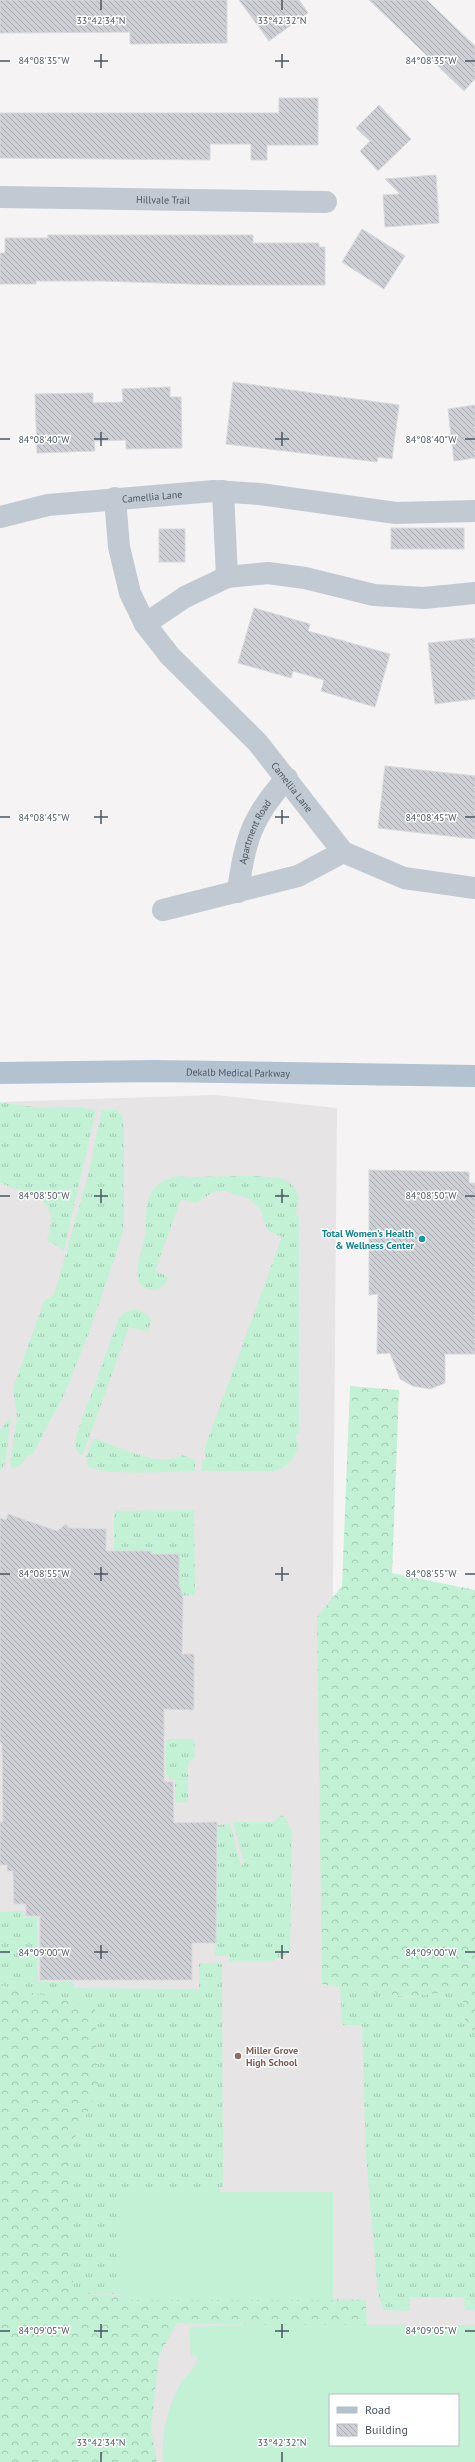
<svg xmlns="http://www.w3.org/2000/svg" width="475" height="2462" viewBox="0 0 475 2462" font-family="'PT Sans',sans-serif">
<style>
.education{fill:#e6e4e5;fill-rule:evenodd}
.grass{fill:url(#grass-tufts)}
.forest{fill:url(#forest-crowns)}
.pitch{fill:#c3f1d5;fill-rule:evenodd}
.building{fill:url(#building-back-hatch);stroke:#d7d9de}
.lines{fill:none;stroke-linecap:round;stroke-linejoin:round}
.minor{stroke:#c1cad2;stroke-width:22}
.major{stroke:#b3c2d1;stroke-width:22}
.ticks{fill:none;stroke:#4a5661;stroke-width:1.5}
.culture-dot{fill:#0f9aa8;stroke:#fff;stroke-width:1.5}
.education-dot{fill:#8d6e63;stroke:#fff;stroke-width:1.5}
.labels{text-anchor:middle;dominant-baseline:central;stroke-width:3;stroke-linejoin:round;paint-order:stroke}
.street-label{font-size:10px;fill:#4a5661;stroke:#fff}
.culture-label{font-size:10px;font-weight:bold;fill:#0d838f;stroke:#fff;text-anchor:end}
.education-label{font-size:10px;font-weight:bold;fill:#785e54;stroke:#fff;text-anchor:start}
.ticks-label{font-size:10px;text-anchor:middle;fill:#4a5661;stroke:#fff;stroke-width:3;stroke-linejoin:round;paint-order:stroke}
</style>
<defs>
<pattern id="grass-tufts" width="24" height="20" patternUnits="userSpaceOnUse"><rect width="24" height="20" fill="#c3f1d5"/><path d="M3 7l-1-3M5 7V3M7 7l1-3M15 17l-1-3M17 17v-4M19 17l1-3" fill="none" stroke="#a0c6b0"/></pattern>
<pattern id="forest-crowns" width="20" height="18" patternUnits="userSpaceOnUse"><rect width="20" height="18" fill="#c3f1d5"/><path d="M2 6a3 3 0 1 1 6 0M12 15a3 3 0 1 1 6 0" fill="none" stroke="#a0c6b0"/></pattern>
<pattern id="building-back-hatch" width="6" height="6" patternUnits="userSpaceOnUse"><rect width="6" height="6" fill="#cdcfd5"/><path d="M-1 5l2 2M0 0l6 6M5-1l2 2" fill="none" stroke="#a8abb0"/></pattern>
</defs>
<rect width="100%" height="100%" fill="#f5f3f3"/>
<path class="education" d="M215,1095L337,1108L332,1689L475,1694V2462H0V1102ZM330,2395H458V2445H330Z"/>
<g class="grass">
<path d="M0,1102L40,1108L76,1107L96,1110L64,1250L47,1240C62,1197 32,1195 0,1183Z"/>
<path d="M102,1110H117L122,1116L124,1126V1225L119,1245L89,1333L63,1397L32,1455H27L23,1463L13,1469L10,1464L17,1417L13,1388L44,1301L54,1295L87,1180Z"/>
<path d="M179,1176L191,1178L194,1177C211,1177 272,1174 284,1179C289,1182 294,1187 297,1192C301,1202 296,1207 296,1216H299V1433L295,1437L299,1445C294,1460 288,1467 274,1471H202V1459L205,1460V1447L282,1237L267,1230L261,1210L248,1198L225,1191H215L196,1203L181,1199L155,1271L167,1276V1282L159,1289C124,1296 142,1252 145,1235C147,1221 144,1202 153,1190C160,1181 169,1178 179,1176Z"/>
<path d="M135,1309L147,1314L151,1320L148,1332L129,1327L83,1454L80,1455L76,1449V1436L119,1318L125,1312Z"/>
<path d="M11,1417L5,1464L0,1471V1430Z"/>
<path d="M94,1438C117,1446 160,1469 182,1455L195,1460V1471C172,1471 105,1477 88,1466L86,1457Z"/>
<path d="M194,1510L195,1595L179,1596V1554L114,1551V1511Z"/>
<path d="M169,1739H194L195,1758L189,1761L188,1766V1802L175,1803V1780H169V1776L166,1774V1742Z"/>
<path d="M282,1815L287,1820L292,1833L290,1952L271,1962H230L229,1956H215L218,1825L230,1824L241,1866L244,1863L233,1822H273Z"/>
<path d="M24,1911L23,1918H37L38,1982H74V1988L199,1989V1963L222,1964L223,2187H220V2192H120V2294H72L69,2150L98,2090L95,2008L0,1985V1912Z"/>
<path d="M340,1987L407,1997L463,1990L466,2028L475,2031V2310H465L464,2297H410V2311L383,2310L378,2294L366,2157L362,2025H342Z"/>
</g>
<g class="forest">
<path d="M350,1386L399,1390L392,1573L475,1590V2031L466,2028L462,1990L407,1997L322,1984L317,1617L342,1586Z"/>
<path d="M0,1985L95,2008L98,2090L69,2150L73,2294L366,2300L367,2328L177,2323L159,2356L151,2429L157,2462H0Z"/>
</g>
<g class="pitch">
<rect x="120" y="2192" width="213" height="108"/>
<path d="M247,2325H475V2462H163C161,2435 167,2408 180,2384C186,2375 198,2367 198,2356H191L189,2327ZM330,2395H458V2445H330Z"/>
</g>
<g class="building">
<path d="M0,0H227V43L130,44V32L0,33Z"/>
<path d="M239,0H299L308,13L269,41Z"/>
<path d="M369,0H427L475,46V79L464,91Z"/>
<path d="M279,98H318V145H267V160H251V144H210V160L0,158V113H279Z"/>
<path d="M379,105L411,139L378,171L360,151L370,141L356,128Z"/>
<path d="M436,175L439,223L385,227L383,195L400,194L385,179Z"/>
<path d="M362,229L405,256L384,289L342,262Z"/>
<path d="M48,235H253V243H319V247H325V285H220L102,281H36V284H0V253H5V238H48Z"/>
<path d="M233,382L399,405L392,459L378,457L377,462L226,444Z"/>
<path d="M170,387V397H181L182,448L126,449V440L94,441L95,451L37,453L35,394L93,393V403L123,402L122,389Z"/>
<path d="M475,405V458L454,461L448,409Z"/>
<rect x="391" y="528" width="73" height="21"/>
<rect x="159" y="529" width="26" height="33"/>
<path d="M254,608L310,624L308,631L390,654L375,707L321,691L324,680L293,671L291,678L238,663Z"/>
<path d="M475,638V699L435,704L428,643Z"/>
<path d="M385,766L475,776V839L378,828Z"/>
<path d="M369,1170L469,1172V1183H475V1354H445V1383L430,1389L413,1386L400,1379L390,1353L377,1354L378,1294L369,1295Z"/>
<path d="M8,1514L57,1531L66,1524L69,1528L106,1529V1551H151V1554H179V1583L183,1599L182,1654H194V1710L164,1709V1782H173L174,1823L217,1822L216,1943H192V1980H40V1916H26V1904H14L13,1871H7V1865H0V1822H3L2,1743L0,1742V1518L6,1520Z"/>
</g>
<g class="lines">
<g class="minor">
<path id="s1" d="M0,197L326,202"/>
<path d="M223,491L227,577"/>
<path id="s2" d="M115,498L119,547L130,593L145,624L170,656L258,743L343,852L404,878L475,888"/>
<path id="s3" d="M0,517L48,505L214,491L260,494L396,513L475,511"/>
<path d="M145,624L185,597L227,577L268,573L305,578L374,595L424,598L475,593"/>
<path id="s4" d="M238,892C244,842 252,816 287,778"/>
<path d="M163,910L298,876L343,852"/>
</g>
<path class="major" id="s5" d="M0,1073L155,1071L475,1076"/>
</g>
<path class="ticks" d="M101,0V10M282,0V10M101,54V68M282,54V68M0,61H10M94,61H108M275,61H289M465,61H475M101,432V446M282,432V446M0,439H10M94,439H108M275,439H289M465,439H475M101,810V824M282,810V824M0,817H10M94,817H108M275,817H289M465,817H475M101,1189V1203M282,1189V1203M0,1196H10M94,1196H108M275,1196H289M465,1196H475M101,1567V1581M282,1567V1581M0,1574H10M94,1574H108M275,1574H289M465,1574H475M101,1945V1959M282,1945V1959M0,1952H10M94,1952H108M275,1952H289M465,1952H475M101,2324V2338M282,2324V2338M0,2331H10M94,2331H108M275,2331H289M465,2331H475M101,2452V2462M282,2452V2462"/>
<circle class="culture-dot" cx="422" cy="1239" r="4"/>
<circle class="education-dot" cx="238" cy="2056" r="4"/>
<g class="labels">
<g class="street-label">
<text stroke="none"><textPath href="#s1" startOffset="163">Hillvale Trail</textPath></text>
<text stroke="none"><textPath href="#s3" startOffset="154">Camellia Lane</textPath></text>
<text stroke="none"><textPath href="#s2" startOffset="351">Camellia Lane</textPath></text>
<text stroke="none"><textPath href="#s4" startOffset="63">Apartment Road</textPath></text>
<text stroke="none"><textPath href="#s5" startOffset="238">Dekalb Medical Parkway</textPath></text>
</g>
<g class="culture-label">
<text x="414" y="1233">Total Women’s Health<tspan x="414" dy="12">&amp; Wellness Center</tspan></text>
</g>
<g class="education-label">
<text x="246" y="2050">Miller Grove<tspan x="246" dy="12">High School</tspan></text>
</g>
</g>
<g class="ticks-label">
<text x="101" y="24">33°42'34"N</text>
<text x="282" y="24">33°42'32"N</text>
<text x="431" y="64">84°08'35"W</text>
<text x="44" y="64">84°08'35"W</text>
<text x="431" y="443">84°08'40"W</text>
<text x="44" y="443">84°08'40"W</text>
<text x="431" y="821">84°08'45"W</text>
<text x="44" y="821">84°08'45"W</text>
<text x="431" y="1199">84°08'50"W</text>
<text x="44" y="1199">84°08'50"W</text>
<text x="44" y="1577">84°08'55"W</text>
<text x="431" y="1577">84°08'55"W</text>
<text x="44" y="1956">84°09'00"W</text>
<text x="431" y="1956">84°09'00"W</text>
<text x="44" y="2334">84°09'05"W</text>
<text x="431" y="2334">84°09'05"W</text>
<text x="101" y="2446">33°42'34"N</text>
<text x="282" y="2446">33°42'32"N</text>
</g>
<rect x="329" y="2394" width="130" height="52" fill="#ffffff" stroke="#b7bbc0"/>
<rect x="337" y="2407" width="20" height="6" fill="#b3c2d1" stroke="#b7bbc0"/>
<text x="365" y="2414" font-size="12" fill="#4a5661">Road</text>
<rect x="337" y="2424" width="20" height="12" fill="url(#building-back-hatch)" stroke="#b7bbc0"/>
<text x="365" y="2434" font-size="12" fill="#4a5661">Building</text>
</svg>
